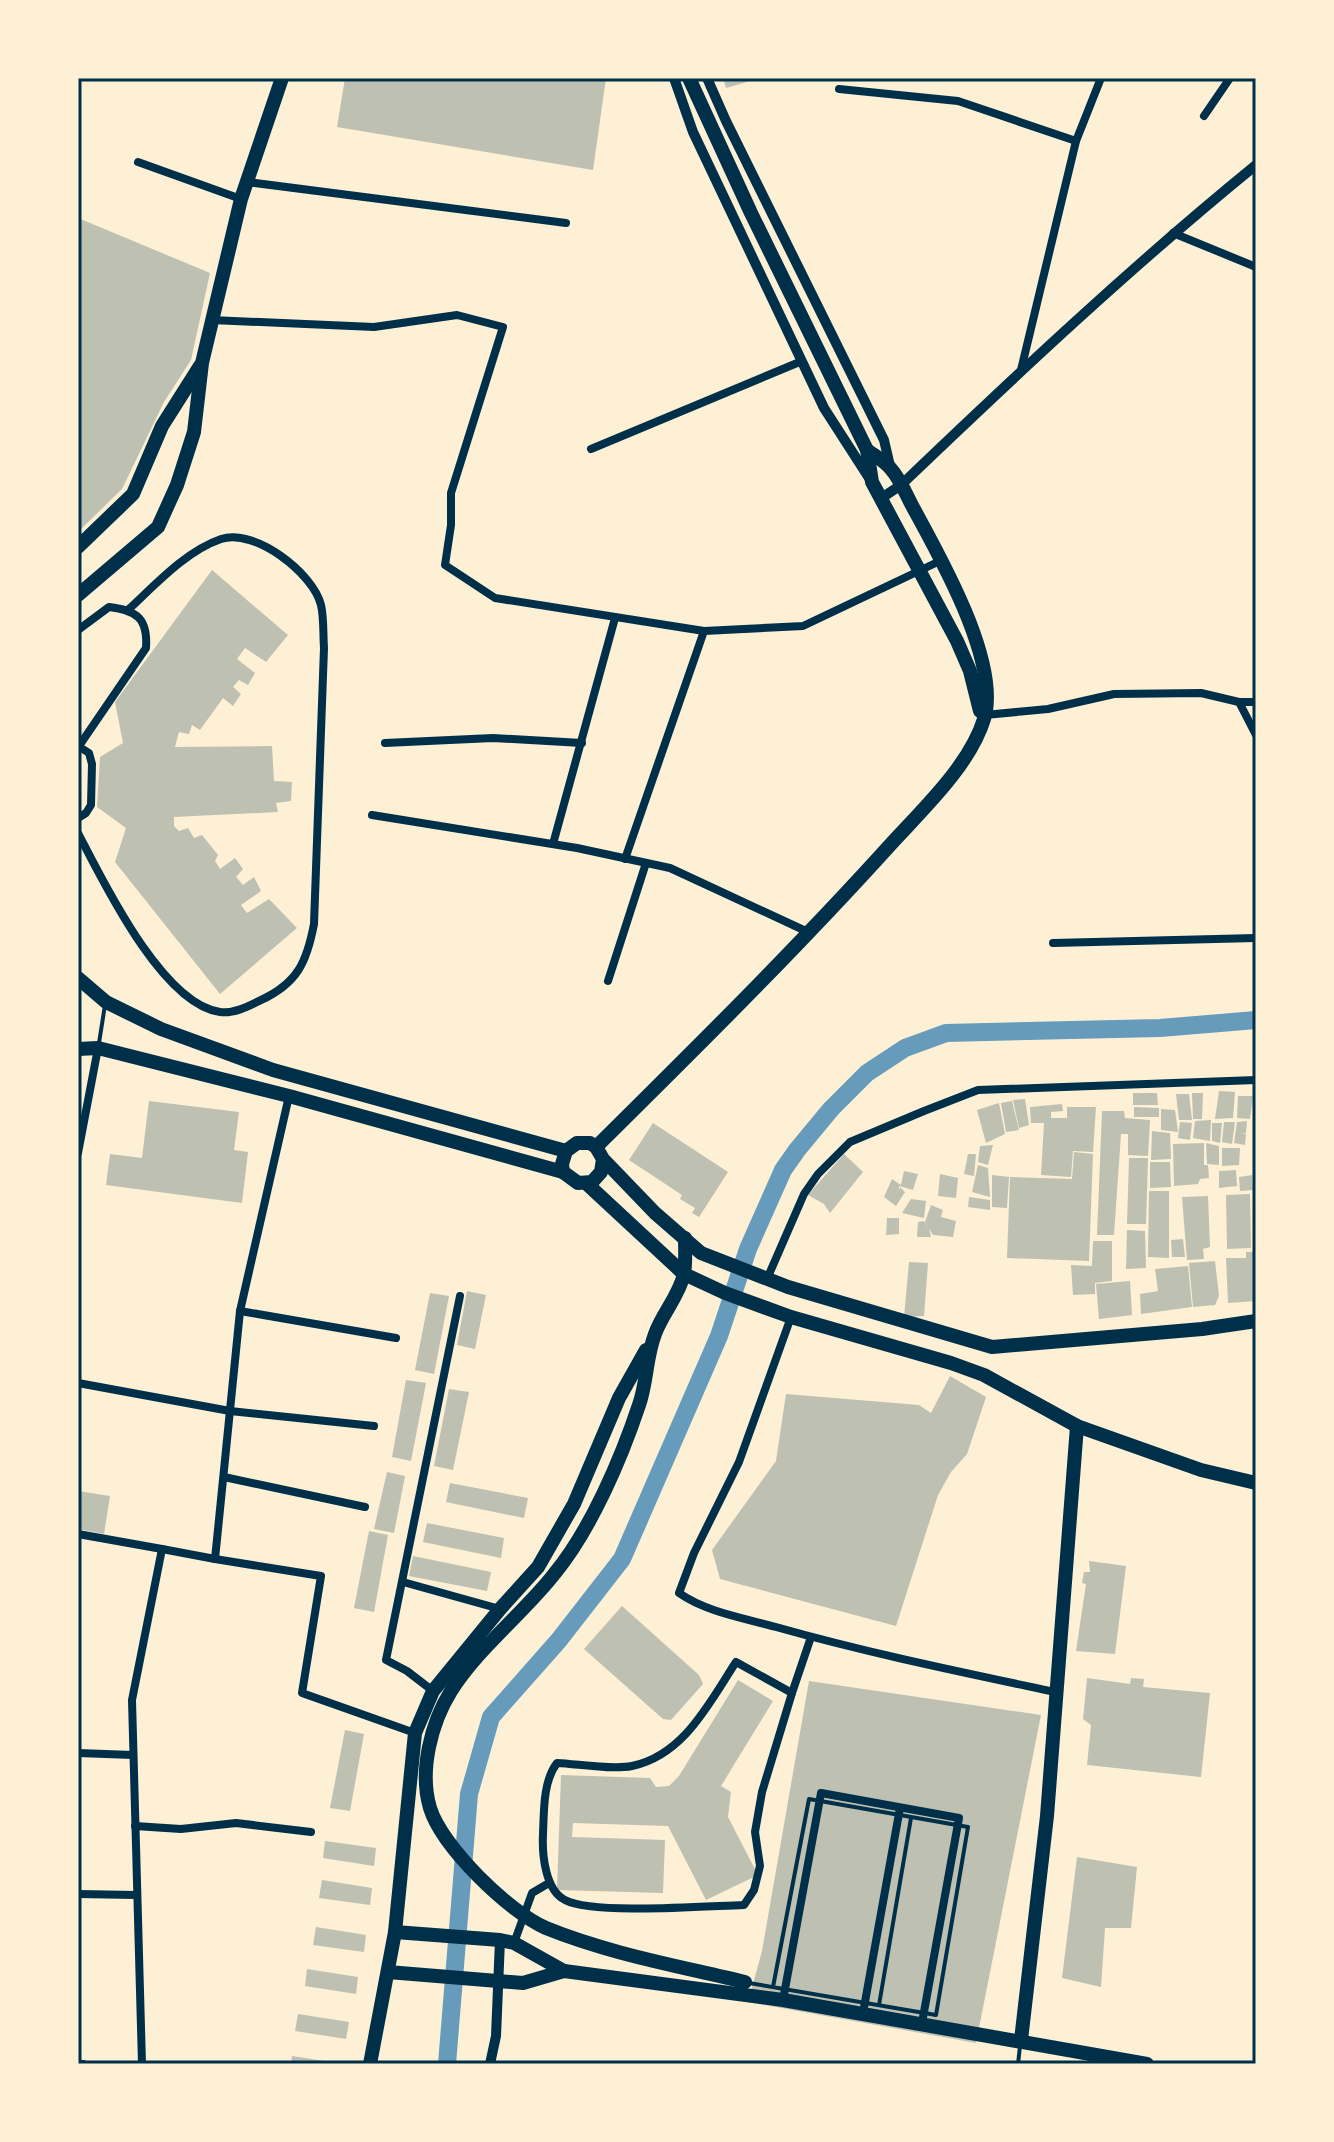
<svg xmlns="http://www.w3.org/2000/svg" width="1334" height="2142" viewBox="0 0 1334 2142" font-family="'Roboto Condensed',sans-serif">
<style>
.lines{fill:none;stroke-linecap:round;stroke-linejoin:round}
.canal{stroke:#669bbc;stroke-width:18}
.building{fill:#bec0b2}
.service{stroke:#003049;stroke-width:4}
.minor{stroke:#003049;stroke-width:8}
.tertiary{stroke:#003049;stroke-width:10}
.primary{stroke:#003049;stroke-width:14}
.neatline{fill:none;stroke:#003049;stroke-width:3}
</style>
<rect width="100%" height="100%" fill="#fdf0d5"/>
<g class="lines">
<path class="canal" d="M447,2064L469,1794L491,1717L559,1640L622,1559L719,1336L748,1249L783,1170L797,1150L831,1109L867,1073L905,1048L946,1033L1160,1028L1256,1020"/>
</g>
<g class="building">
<path d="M345,78H606L593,170L337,127Z"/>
<path d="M723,78H757V79L726,88Z"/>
<path d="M78,218L210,273L191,360L164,402L122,489L78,532Z"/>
<path d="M212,570L288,635L266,662L245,648L237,659L255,673L248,685L239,680L233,687L241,694L233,706L223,698L200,730L192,725L189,734L179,732L175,747L272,746L274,781L292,782L291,801L276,803L278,812L174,817V826L179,831L188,828L194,838L202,835L218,855L215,861L220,869L235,858L243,869L236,877L243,885L254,877L261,891L241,905L247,913L269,899L297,928L220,994L115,862L126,828L97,807L100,757L123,743L115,702Z"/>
<path d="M1219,1091L1235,1092L1233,1118L1215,1119Z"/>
<path d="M1133,1093H1157L1158,1105H1133Z"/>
<path d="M1192,1093H1203L1202,1119H1193Z"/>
<path d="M1176,1094H1189L1192,1120H1179Z"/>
<path d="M1238,1096H1253L1250,1119L1237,1118Z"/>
<path d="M1025,1099L1029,1125L1019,1128L1013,1100Z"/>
<path d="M149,1101L239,1112L234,1150L248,1152L242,1203L106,1185L110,1154L142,1158Z"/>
<path d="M1012,1101L1019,1130L1006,1132L1001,1103Z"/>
<path d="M999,1103L1005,1134L986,1143L977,1110Z"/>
<path d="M1062,1104L1063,1111L1051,1112V1118H1067V1107H1096L1093,1152L1073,1151L1071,1177L1041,1175L1044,1123H1031L1030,1107Z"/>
<path d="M1134,1107L1159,1108V1117H1134Z"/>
<path d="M1161,1109L1175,1110L1178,1132L1161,1130Z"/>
<path d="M1102,1111H1124L1125,1118L1150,1120L1148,1156L1128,1155V1134H1121L1114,1235H1097Z"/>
<path d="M1211,1120L1210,1141L1193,1138L1195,1121Z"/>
<path d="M1247,1121L1246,1133H1242L1246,1134L1245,1145L1234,1143L1237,1122Z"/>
<path d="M1180,1122L1192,1123L1190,1140L1178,1138Z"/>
<path d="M1224,1122H1235L1232,1144L1222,1142Z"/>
<path d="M653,1123L728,1172L699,1217L692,1213L695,1208L680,1199L682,1195L629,1160Z"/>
<path d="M1212,1123H1222L1220,1143L1212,1141Z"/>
<path d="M1152,1131L1170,1133L1171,1159L1151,1160Z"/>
<path d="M1204,1143V1165H1208L1209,1178L1200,1179L1198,1184L1174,1186L1173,1144Z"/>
<path d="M1206,1143L1219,1146V1165L1207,1164Z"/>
<path d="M993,1145L988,1165L978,1162L980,1146Z"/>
<path d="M1222,1148H1240L1239,1165L1222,1166Z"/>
<path d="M1074,1152L1093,1154L1089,1261L1007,1258L1010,1177L1072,1179Z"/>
<path d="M844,1154L863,1172L830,1213L824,1204L808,1195Z"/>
<path d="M968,1154H976L974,1176L964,1174Z"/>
<path d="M1129,1158H1148L1146,1224H1127Z"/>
<path d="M1150,1162H1170L1171,1187L1150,1188Z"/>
<path d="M978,1165L988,1168L990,1197L972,1192Z"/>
<path d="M1236,1170L1237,1186L1219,1188V1171Z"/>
<path d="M904,1171L918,1174L913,1190L899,1186V1191L900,1187L905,1192L896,1206L884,1197L892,1179L901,1185Z"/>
<path d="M940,1174L958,1178L956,1198L938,1196Z"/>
<path d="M992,1175L1009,1177L1007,1208L992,1207Z"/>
<path d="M1252,1175L1253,1190L1240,1191L1239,1177Z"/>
<path d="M1149,1191H1169V1258L1148,1257Z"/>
<path d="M1250,1194L1251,1248L1227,1249L1226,1195Z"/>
<path d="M1208,1196L1210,1247L1203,1249L1204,1259L1187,1260L1182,1197Z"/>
<path d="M969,1197L990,1200V1210L968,1207Z"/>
<path d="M911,1199L926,1201L924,1218L902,1213Z"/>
<path d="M931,1205L943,1210L941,1217L956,1221L953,1237L933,1235L925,1222Z"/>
<path d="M887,1218H899V1234L886,1235Z"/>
<path d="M924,1221L929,1228L931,1237H917L918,1222Z"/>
<path d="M1127,1230L1145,1231L1146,1268L1126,1269Z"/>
<path d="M1183,1239L1185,1257H1172L1171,1240Z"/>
<path d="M1093,1241H1112V1281L1095,1283V1294L1073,1295L1071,1265L1092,1266Z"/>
<path d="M1246,1252H1256V1301L1228,1303L1226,1258H1246Z"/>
<path d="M1215,1261L1219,1296L1215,1305L1193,1307L1189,1263Z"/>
<path d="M909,1262L928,1263L924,1316L904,1317Z"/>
<path d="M1188,1266L1192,1307L1141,1314L1140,1294L1158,1291L1155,1269Z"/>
<path d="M1130,1281L1132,1315L1099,1319L1096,1284Z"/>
<path d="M467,1291L486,1295L475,1349L457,1345Z"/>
<path d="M430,1293L449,1296L434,1374L415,1370Z"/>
<path d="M950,1376L986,1397L967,1454L951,1472L938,1495L896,1626L720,1579L712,1550L776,1461L786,1394L919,1405L931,1413Z"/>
<path d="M406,1380L426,1383L411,1461L392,1457Z"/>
<path d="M449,1389L469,1392L453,1470L434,1466Z"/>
<path d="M387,1472L405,1476L394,1533L374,1529Z"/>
<path d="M450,1483L528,1498L524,1518L446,1502Z"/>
<path d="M78,1491L110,1496L104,1534L78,1529Z"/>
<path d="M427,1523L504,1538L501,1558L423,1542Z"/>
<path d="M369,1531L388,1535L374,1612L354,1608Z"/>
<path d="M413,1556L491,1572L487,1591L409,1576Z"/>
<path d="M1089,1561L1126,1566L1115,1654L1076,1651L1086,1584L1082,1583L1084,1572H1090Z"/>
<path d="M622,1606L699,1675L703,1684L671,1720L663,1719L584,1649Z"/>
<path d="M1087,1678L1130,1684L1131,1678L1144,1679L1143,1687L1210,1693L1201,1777L1087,1765L1091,1725L1083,1719Z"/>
<path d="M738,1680L773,1701L721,1786L731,1792L728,1817L758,1875L706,1900L668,1826L573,1823L572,1837L665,1840L663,1893L557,1890L561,1775L650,1778L656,1787L669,1786L679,1776Z"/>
<path d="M809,1681L1041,1715L976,2043L748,2002L762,1951Z"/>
<path d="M345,1730L364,1734L350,1811L330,1808Z"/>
<path d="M325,1841L376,1848L374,1866L323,1858Z"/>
<path d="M1077,1857L1137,1867L1131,1928H1105L1101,1987L1062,1978Z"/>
<path d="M322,1880L372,1888L370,1905L319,1898Z"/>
<path d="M316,1927L366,1935L364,1952L313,1945Z"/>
<path d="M307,1969L358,1977L356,1994L305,1986Z"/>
<path d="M298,2014L349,2022L346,2039L295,2031Z"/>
<path d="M292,2056L331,2062V2064H291Z"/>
</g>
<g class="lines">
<g class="service">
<path d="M99,1043L105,1005"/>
<path d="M749,1983L936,2015L968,1827L809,1799L773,1987"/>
<path d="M879,2005L911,1818"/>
<path d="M1018,2064L1020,2046"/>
</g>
<g class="minor">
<path d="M839,89L958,101L1076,141"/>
<path d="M1204,116L1230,78"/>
<path d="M138,162L241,199"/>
<path d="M247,182L566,223"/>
<path d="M1173,233L1256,267"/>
<path d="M211,320L374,327L457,315L503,327L451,493V525L445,565L495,598L704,631"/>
<path d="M1021,370L1076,141L1101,78"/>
<path d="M591,449L802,361"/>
<path d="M78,630L109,607C137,610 148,619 146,648L79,746"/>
<path d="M1239,702H1256"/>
<path d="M985,715L1048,709L1114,694L1201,693L1239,702L1256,735"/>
<path d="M385,743L493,738L582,743"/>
<path d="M78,746L89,753L92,764L91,805L86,813L78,818"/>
<path d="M372,815L577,848L670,868L808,932"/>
<path d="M78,833C103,881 162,1004 220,1012C234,1014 249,1006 261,1000C298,983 307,961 314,924L324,648C323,634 324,618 321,605C313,573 255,528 221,539C186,551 156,584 129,609"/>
<path d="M553,844L615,618"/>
<path d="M625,859L704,631L803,626L942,560"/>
<path d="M1053,943L1256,938"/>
<path d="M608,981L646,863"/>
<path d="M78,1153L98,1048"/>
<path d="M767,1279L804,1194L818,1174L850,1142L924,1111L978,1090L1256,1080"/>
<path d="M240,1311L396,1338"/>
<path d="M791,1317L739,1462L694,1553L679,1593C706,1612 744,1618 776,1627C868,1653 961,1672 1055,1692"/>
<path d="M78,1383L230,1411L374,1426"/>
<path d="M224,1477L365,1507"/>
<path d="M78,1534L162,1549"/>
<path d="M215,1559L321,1576L302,1693L415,1733"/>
<path d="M403,1582L500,1609"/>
<path d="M736,1662L792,1693L762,1792L755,1832L760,1866L754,1890L744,1905C708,1906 592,1915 565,1900C545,1890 542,1854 543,1834C544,1811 543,1781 557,1763C578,1764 612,1770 632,1766C684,1755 709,1703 736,1662Z"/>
<path d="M433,1691L407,1671L386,1660L460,1296"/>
<path d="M792,1693L811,1637"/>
<path d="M78,1753L133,1755"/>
<path d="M135,1826L181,1829L236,1823L311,1832"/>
<path d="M78,1894L136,1895"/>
<path d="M514,1943L532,1893L549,1883"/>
<path d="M783,2000L821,1793L959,1818L922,2023"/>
<path d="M863,2013L900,1808"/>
<path d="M78,2064H83"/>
<path d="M142,2064L132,1700L162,1549L215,1559L240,1311L289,1096"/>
</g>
<g class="tertiary">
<path d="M674,78L693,132L824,408L871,481"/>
<path d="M707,78L726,121L884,440L890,466"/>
<path d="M880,499L901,485C1016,375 1132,266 1256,165"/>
<path d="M490,2064L496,2036L500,1940"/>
</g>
<g class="primary">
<path d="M689,78L751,213L867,450L872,482L957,641L970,671L980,711"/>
<path d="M78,547L133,494L162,426L200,366"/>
<path d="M78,595L158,527L177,485L194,432L202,363L241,199L282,78"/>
<path d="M78,978L106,1002L161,1029L273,1070L566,1151"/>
<path d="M78,1049L98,1048L289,1096L563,1172"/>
<path d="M596,1147C696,1048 797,948 891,844C923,809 970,765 984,719C1001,664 941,559 915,511C907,497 901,480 891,469C885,461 875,456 867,450"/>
<path d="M603,1159L601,1172L592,1182L578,1183L563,1172L562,1164L566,1151L577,1143H590L596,1147L603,1159L655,1213L701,1253L788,1287L992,1347L1202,1329L1256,1321"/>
<path d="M586,1183L684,1274L725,1293L791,1317L951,1363L984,1375L1077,1426L1201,1470L1256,1483"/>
<path d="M685,1238C685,1249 686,1263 684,1274C679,1296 662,1314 655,1334C646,1357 647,1383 639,1405C621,1459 591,1529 555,1573C524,1613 478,1648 451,1691C431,1723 419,1771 430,1808C442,1847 509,1912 546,1928C610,1954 679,1966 745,1982"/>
<path d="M395,1932L500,1940L514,1943L564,1971L783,2000L1147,2064"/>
<path d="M388,1972L523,1983L564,1971"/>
<path d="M1021,2040L1047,1816L1077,1426"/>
<path d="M370,2064L395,1932L415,1733L433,1691L500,1609L538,1567L574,1504L619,1398L646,1350"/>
</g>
</g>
<rect width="1334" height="2142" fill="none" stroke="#fdf0d5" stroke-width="160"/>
<rect x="80" y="80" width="1174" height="1982" class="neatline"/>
</svg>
